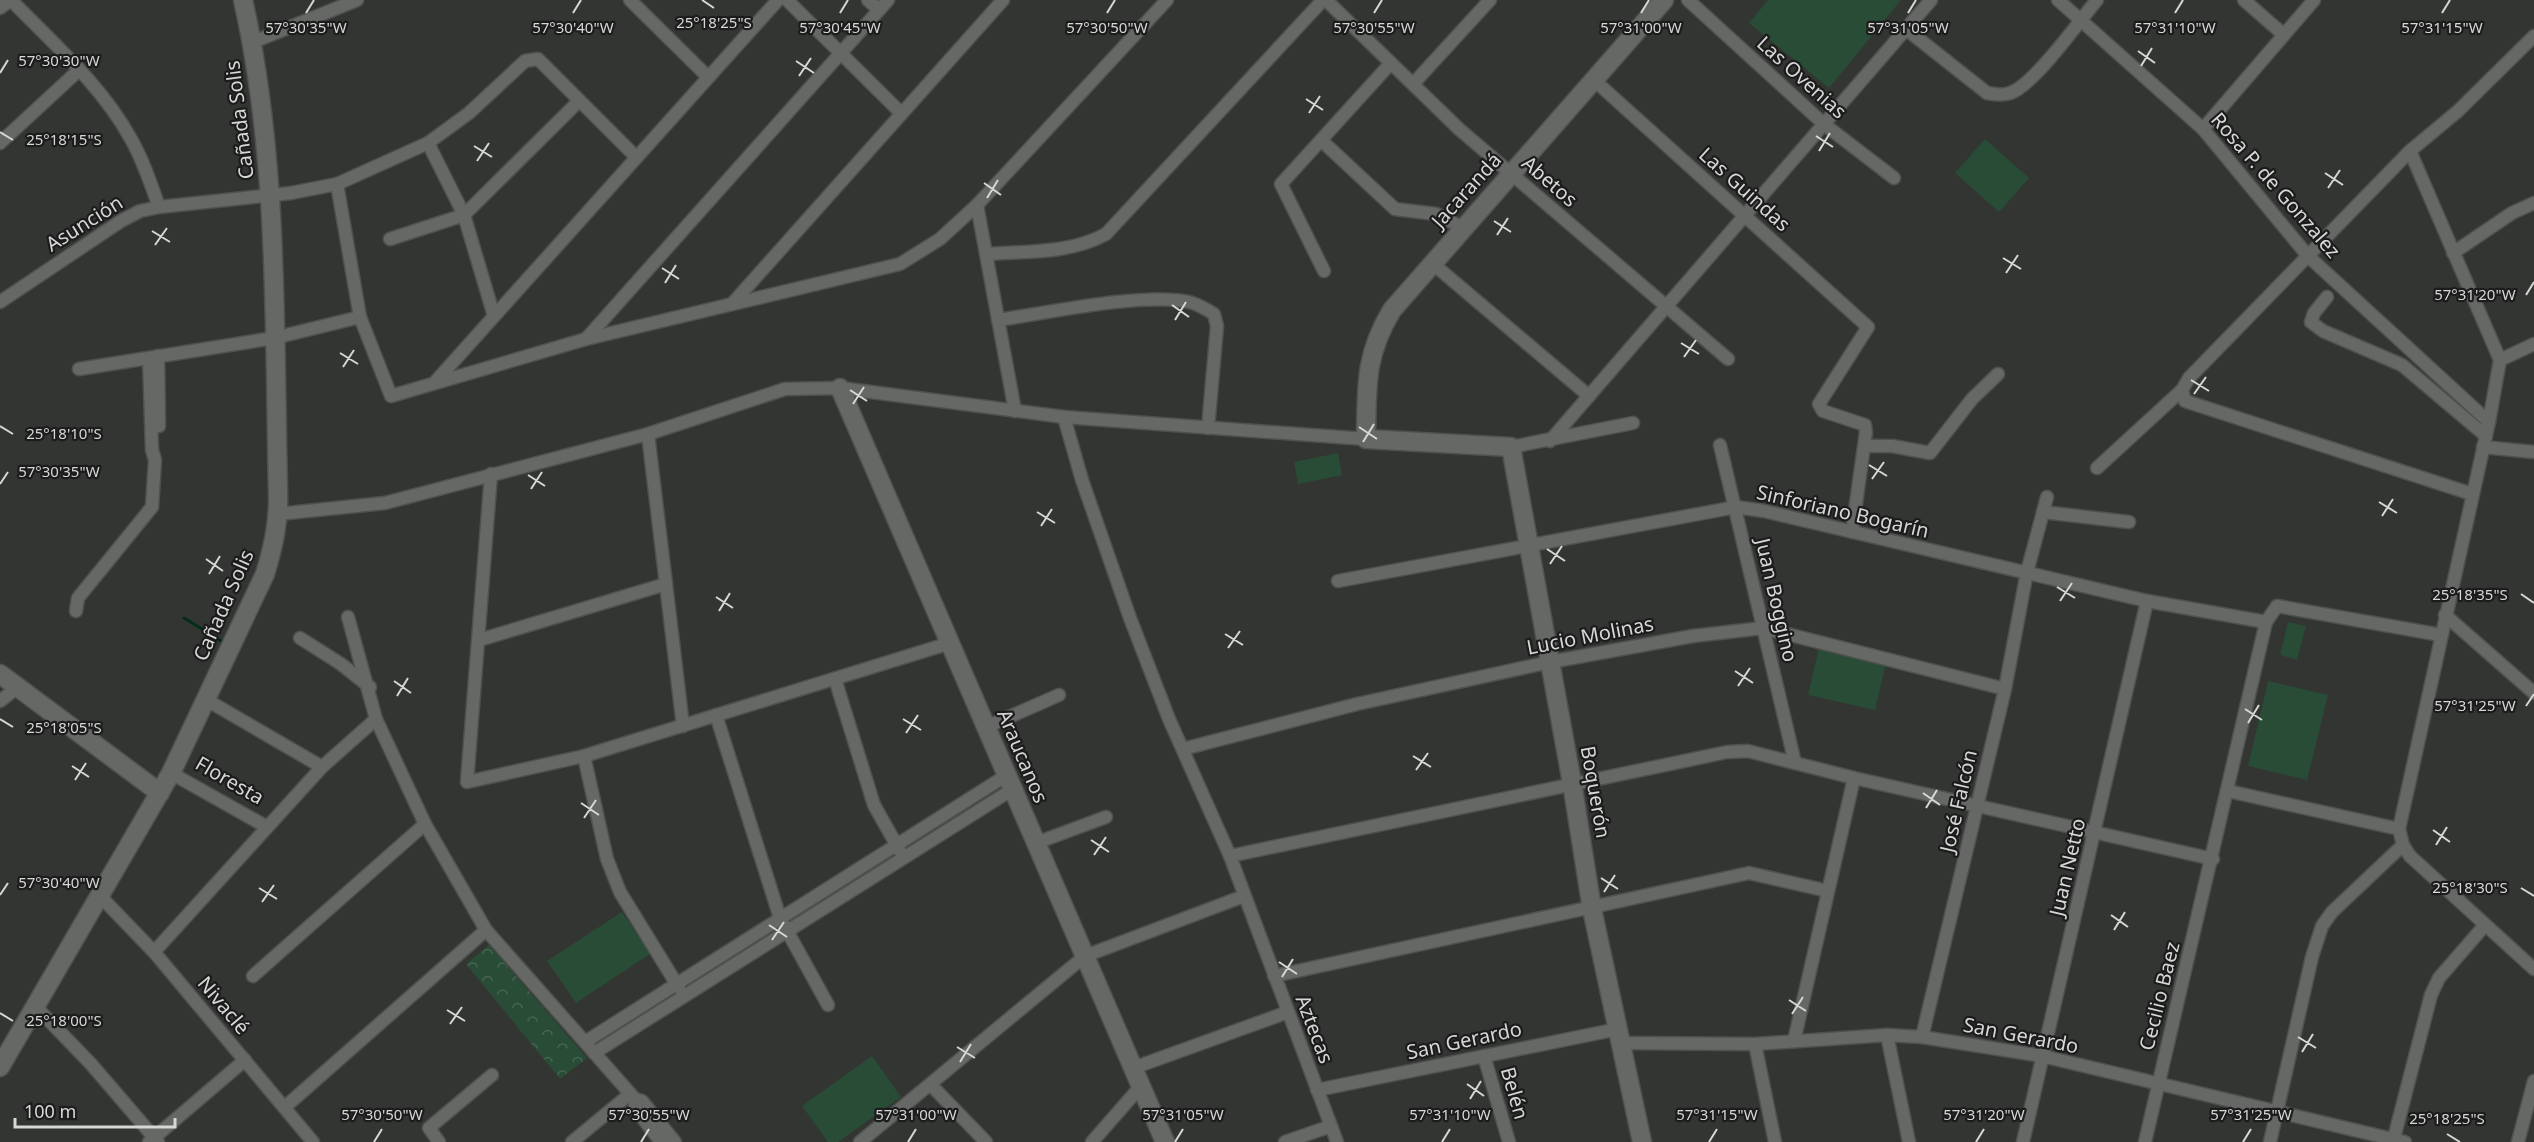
<svg xmlns="http://www.w3.org/2000/svg" width="2534" height="1142" viewBox="0 0 2534 1142" font-family="'Noto Sans',sans-serif">
<style>
.grass{fill:url(#grass-tufts)}
.forest{fill:url(#forest-crowns)}
.pitch{fill:#284c35}
.lines{fill:none;stroke-linecap:round;stroke-linejoin:round}
.stream{stroke:#032d16;stroke-width:3}
.street-casing{stroke:#4f514f;stroke-width:15}
.secondary-casing{stroke:#4f514f;stroke-width:21}
.street{stroke:#666866;stroke-width:12}
.secondary{stroke:#666866;stroke-width:18}
.ticks{fill:none;stroke:#d6d7d6;stroke-width:2}
.labels{text-anchor:middle;dominant-baseline:central;stroke-width:4.5;stroke-linejoin:round;paint-order:stroke}
.street-label{font-size:20px;fill:#d6d7d6;stroke:#1b1c1b}
.ticks-label{font-size:15px;text-anchor:middle;fill:#d6d7d6;stroke:#1b1c1b;stroke-width:4.5;stroke-linejoin:round;paint-order:stroke}
</style>
<defs>
<pattern id="grass-tufts" width="24" height="20" patternUnits="userSpaceOnUse" patternTransform="scale(1.5)"><rect width="24" height="20" fill="#284c35"/><path d="M3 7l-1-3M5 7V3M7 7l1-3M15 17l-1-3M17 17v-4M19 17l1-3" fill="none" stroke="#466552"/></pattern>
<pattern id="forest-crowns" width="20" height="18" patternUnits="userSpaceOnUse" patternTransform="scale(1.5)"><rect width="20" height="18" fill="#284c35"/><path d="M2 6a3 3 0 1 1 6 0M12 15a3 3 0 1 1 6 0" fill="none" stroke="#466552"/></pattern>
</defs>
<rect width="100%" height="100%" fill="#333533"/>
<path class="grass" d="M890,857L891,859L791,921V919Z"/>
<path class="forest" d="M489,945L587,1058L560,1079L466,964Z"/>
<g class="pitch">
<path d="M1768,0H1901L1829,88L1749,23Z"/>
<path d="M1985,139L2029,178L1999,212L1955,173Z"/>
<path d="M1338,453L1342,475L1298,484L1294,462Z"/>
<path d="M2288,622L2306,626L2297,660L2280,655Z"/>
<path d="M1819,648L1886,663L1875,710L1808,695Z"/>
<path d="M2268,681L2328,695L2307,780L2248,766Z"/>
<path d="M622,912L650,954L576,1003L547,961Z"/>
<path d="M872,1056L901,1097L838,1142H828L802,1106Z"/>
</g>
<g class="lines">
<path class="stream" d="M184,618L223,642"/>
<g class="street-casing">
<g id="street">
<path d="M11,0C53,43 102,86 131,139C143,160 151,184 159,207"/>
<path d="M630,0L708,77"/>
<path d="M787,0L900,112"/>
<path d="M868,0L879,10"/>
<path d="M1326,0L1459,129L1728,359"/>
<path d="M1688,0L1825,125L1894,178"/>
<path d="M2058,0L2203,129L2308,256L2489,422"/>
<path d="M2244,0L2284,35"/>
<path d="M0,8L11,0"/>
<path d="M1906,29L1987,93C1998,95 2008,96 2018,89C2042,73 2077,24 2097,0"/>
<path d="M253,42L357,0"/>
<path d="M1594,80L1868,327L1819,404L1823,411L1865,425L1866,432L1852,532"/>
<path d="M1413,84L1490,0"/>
<path d="M2203,129L2314,0"/>
<path d="M1322,141L1395,209L1436,214L1461,227"/>
<path d="M0,143L79,70"/>
<path d="M428,143L464,215L494,316"/>
<path d="M2410,151L2500,360L2489,422L2399,829L2403,845L2410,856L2534,969"/>
<path d="M337,184L360,317L391,396L586,339L900,264L940,239L977,205L1167,0"/>
<path d="M977,205L1015,411"/>
<path d="M390,239L464,215L579,101"/>
<path d="M2453,253L2512,213L2534,203"/>
<path d="M986,254C1026,251 1070,254 1106,234L1323,0"/>
<path d="M1432,263L1589,396"/>
<path d="M1324,271L1281,184L1391,63"/>
<path d="M2327,297L2314,313L2311,322L2323,331L2402,365L2486,436"/>
<path d="M0,302L121,221L140,211L159,207L291,193L337,184L428,143L469,113L525,61L538,59L636,157"/>
<path d="M732,304L1003,0"/>
<path d="M998,320C1047,313 1143,292 1189,302C1198,304 1206,309 1214,314L1217,326L1208,428"/>
<path d="M586,339L888,0"/>
<path d="M158,356L159,426"/>
<path d="M2500,360L2534,344"/>
<path d="M79,369L274,338L360,317"/>
<path d="M436,381L778,0"/>
<path d="M1064,417L1082,480L1130,618L1169,719L1230,856L1337,1142"/>
<path d="M648,434L683,726"/>
<path d="M1550,441L1931,0"/>
<path d="M1720,445L1795,763"/>
<path d="M1865,446H1892L1930,453L1972,399L1998,374"/>
<path d="M1511,447L1633,423"/>
<path d="M2483,447L2534,452"/>
<path d="M2097,468L2182,390"/>
<path d="M491,474L467,782L584,756L950,643"/>
<path d="M2472,494L2185,401L2182,390L2189,378L2410,151L2458,111L2534,36"/>
<path d="M2043,512L2129,522"/>
<path d="M278,514L385,503L648,434L785,389L840,388L1064,417L1366,439"/>
<path d="M1338,581L1736,507L1764,511L2147,601L2266,622"/>
<path d="M76,611L78,598L152,507L155,460L152,450L149,358"/>
<path d="M2445,615L2534,693"/>
<path d="M348,617L376,719L425,824L486,930L635,1099L642,1101L675,1142"/>
<path d="M300,638L341,664L370,687"/>
<path d="M479,640L666,584"/>
<path d="M835,679L874,805L900,851"/>
<path d="M205,699L322,767"/>
<path d="M0,701L18,687"/>
<path d="M716,715L780,918L828,1005"/>
<path d="M986,727L1059,695"/>
<path d="M1183,749L1357,704L1550,662L1693,636L1763,628L2005,689"/>
<path d="M584,756L607,859L620,892L679,988"/>
<path d="M171,773L267,827"/>
<path d="M2228,791L2399,829"/>
<path d="M1036,843L1106,817"/>
<path d="M1230,856L1727,752L1748,751L1854,778L2213,859"/>
<path d="M101,897L154,952L313,1142"/>
<path d="M154,952L322,767L376,719"/>
<path d="M253,976L425,824"/>
<path d="M1274,976L1749,873L1828,891"/>
<path d="M36,1007L91,1064L158,1142"/>
<path d="M1887,1035L1909,1142"/>
<path d="M1922,1037L2005,689L2027,572L2047,497"/>
<path d="M1794,1041L1854,778"/>
<path d="M585,1042L1007,775"/>
<path d="M1621,1043L1755,1044L1887,1035L1922,1037L2042,1056L2405,1142"/>
<path d="M1755,1044L1775,1142"/>
<path d="M594,1053L1013,789"/>
<path d="M1484,1056L1509,1142"/>
<path d="M1133,1068L1288,1012"/>
<path d="M931,1085L986,1142"/>
<path d="M1317,1090L1618,1029"/>
<path d="M635,1099V1108L661,1142"/>
<path d="M285,1107L486,930"/>
<path d="M149,1142L245,1060"/>
<path d="M439,1142L429,1128L492,1075"/>
<path d="M572,1142L630,1094"/>
<path d="M860,1142L1085,956L1244,896"/>
<path d="M1092,1142L1141,1086"/>
<path d="M1285,1142L1331,1126"/>
<path d="M2023,1142L2147,601"/>
<path d="M2145,1142L2266,622L2277,606L2441,635"/>
<path d="M2270,1142L2312,957L2322,926L2332,912L2403,845"/>
<path d="M2393,1142L2431,995L2439,978L2485,925"/>
<path d="M2518,1142L2534,1081"/>
</g>
</g>
<g class="secondary-casing">
<g id="secondary">
<path d="M840,388L1165,1142"/>
<path d="M0,674L160,793"/>
<path d="M0,1067L171,773L265,574C274,545 279,520 278,490C274,327 279,160 243,0"/>
<path d="M1642,1142L1592,909L1572,783L1511,447L1366,439C1367,388 1364,356 1392,310L1664,0"/>
</g>
</g>
<use href="#street" class="street"/>
<use href="#secondary" class="secondary"/>
</g>
<path class="ticks" d="M702,0L714,8M306,13L314,0M573,13L581,0M840,13L848,0M1107,13L1115,0M1374,13L1382,0M1641,13L1649,0M1908,13L1916,0M2175,13L2183,0M2442,13L2450,0M2138,51L2155,63M796,61L814,73M2141,66L2152,48M0,73L8,60M799,76L811,58M1306,99L1323,110M1309,113L1320,96M0,132L13,140M1816,136L1833,147M474,146L492,157M1819,151L1830,133M477,161L489,143M2325,173L2343,185M984,183L1001,195M2328,188L2340,170M987,198L998,180M1494,221L1511,232M152,231L170,242M1497,235L1508,218M155,245L167,228M2003,258L2021,269M662,268L679,279M2006,273L2018,255M665,283L676,265M2526,295L2534,282M1172,305L1189,317M1175,320L1186,302M1681,343L1699,354M340,353L358,364M1684,357L1696,340M343,367L354,350M2191,380L2209,391M850,390L867,401M2194,394L2206,377M853,404L864,387M0,426L13,434M1359,427L1377,439M1363,442L1374,424M1869,465L1887,476M528,475L545,486M1872,479L1884,462M0,484L8,472M531,489L542,472M2379,502L2397,513M1037,512L1055,523M2382,516L2393,499M1041,526L1052,509M1547,549L1565,561M206,559L223,571M1550,564L1562,546M209,574L220,556M2057,587L2075,598M2521,594L2534,603M716,597L733,608M2060,601L2072,583M719,611L730,593M1225,634L1243,645M1228,648L1240,631M1735,671L1753,683M394,681L411,693M1738,686L1750,668M397,696L408,678M2526,706L2534,694M2245,709L2262,720M0,719L13,727M903,719L921,730M2248,723L2259,705M906,733L918,715M1413,756L1431,767M72,766L89,777M1416,770L1428,753M75,780L86,763M1923,793L1940,805M581,803L599,815M1926,808L1937,790M584,818L596,800M2433,830L2450,842M1091,840L1109,852M2436,845L2447,827M1094,855L1106,837M1601,878L1618,889M259,888L277,899M2521,888L2534,896M1604,892L1615,875M0,895L8,883M262,902L274,885M2111,915L2128,927M769,925L787,937M2114,930L2125,912M772,940L784,922M1279,962L1297,974M1282,977L1293,959M1789,1000L1806,1011M447,1010L465,1021M0,1013L13,1021M1792,1014L1803,997M450,1024L462,1007M2298,1037L2316,1048M957,1047L975,1058M2302,1052L2313,1034M960,1062L971,1044M1467,1084L1484,1096M1470,1099L1481,1081M2447,1134L2460,1142M374,1142L382,1129M641,1142L649,1129M908,1142L916,1129M1175,1142L1183,1129M1442,1142L1450,1129M1709,1142L1717,1129M1976,1142L1984,1129M2243,1142L2251,1129"/>
<g class="labels">
<g class="street-label">
<text transform="translate(1802 77) rotate(42)">Las Ovenias</text>
<text transform="translate(239 120) rotate(-97)">Cañada Solis</text>
<text transform="translate(1550 181) rotate(41)">Abetos</text>
<text transform="translate(2276 185) rotate(49)">Rosa P. de Gonzalez</text>
<text transform="translate(1745 189) rotate(42)">Las Guindas</text>
<text transform="translate(1466 190) rotate(-48)">Jacarandá</text>
<text transform="translate(84 223) rotate(-32)">Asunción</text>
<text transform="translate(1843 511) rotate(13)">Sinforiano Bogarín</text>
<text transform="translate(1777 600) rotate(77)">Juan Boggino</text>
<text transform="translate(223 605) rotate(-66)">Cañada Solis</text>
<text transform="translate(1590 635) rotate(-11)">Lucio Molinas</text>
<text transform="translate(1023 756) rotate(67)">Araucanos</text>
<text transform="translate(230 780) rotate(30)">Floresta</text>
<text transform="translate(1596 792) rotate(80)">Boquerón</text>
<text transform="translate(1958 801) rotate(-77)">José Falcón</text>
<text transform="translate(2067 867) rotate(-77)">Juan Netto</text>
<text transform="translate(2159 996) rotate(-76)">Cecilio Baez</text>
<text transform="translate(224 1005) rotate(50)">Nivaclé</text>
<text transform="translate(1315 1029) rotate(69)">Aztecas</text>
<text transform="translate(2021 1035) rotate(11)">San Gerardo</text>
<text transform="translate(1464 1040) rotate(-12)">San Gerardo</text>
<text transform="translate(1515 1093) rotate(74)">Belén</text>
</g>
</g>
<g class="ticks-label">
<text x="714" y="28">25°18'25"S</text>
<text x="306" y="33">57°30'35"W</text>
<text x="840" y="33">57°30'45"W</text>
<text x="1107" y="33">57°30'50"W</text>
<text x="573" y="33">57°30'40"W</text>
<text x="1374" y="33">57°30'55"W</text>
<text x="1641" y="33">57°31'00"W</text>
<text x="1908" y="33">57°31'05"W</text>
<text x="2175" y="33">57°31'10"W</text>
<text x="2442" y="33">57°31'15"W</text>
<text x="59" y="66">57°30'30"W</text>
<text x="64" y="145">25°18'15"S</text>
<text x="2475" y="300">57°31'20"W</text>
<text x="64" y="439">25°18'10"S</text>
<text x="59" y="477">57°30'35"W</text>
<text x="2470" y="600">25°18'35"S</text>
<text x="2475" y="711">57°31'25"W</text>
<text x="64" y="733">25°18'05"S</text>
<text x="59" y="888">57°30'40"W</text>
<text x="2470" y="893">25°18'30"S</text>
<text x="64" y="1026">25°18'00"S</text>
<text x="382" y="1120">57°30'50"W</text>
<text x="649" y="1120">57°30'55"W</text>
<text x="916" y="1120">57°31'00"W</text>
<text x="1183" y="1120">57°31'05"W</text>
<text x="1450" y="1120">57°31'10"W</text>
<text x="1717" y="1120">57°31'15"W</text>
<text x="1984" y="1120">57°31'20"W</text>
<text x="2251" y="1120">57°31'25"W</text>
<text x="2447" y="1124">25°18'25"S</text>
</g>
<path d="M15 1118v9h160v-9" fill="none" stroke="#d6d7d6" stroke-width="3"/>
<text x="24" y="1118" font-size="18" fill="#d6d7d6" stroke="#1b1c1b" stroke-width="4.5" paint-order="stroke">100 m</text>
</svg>
